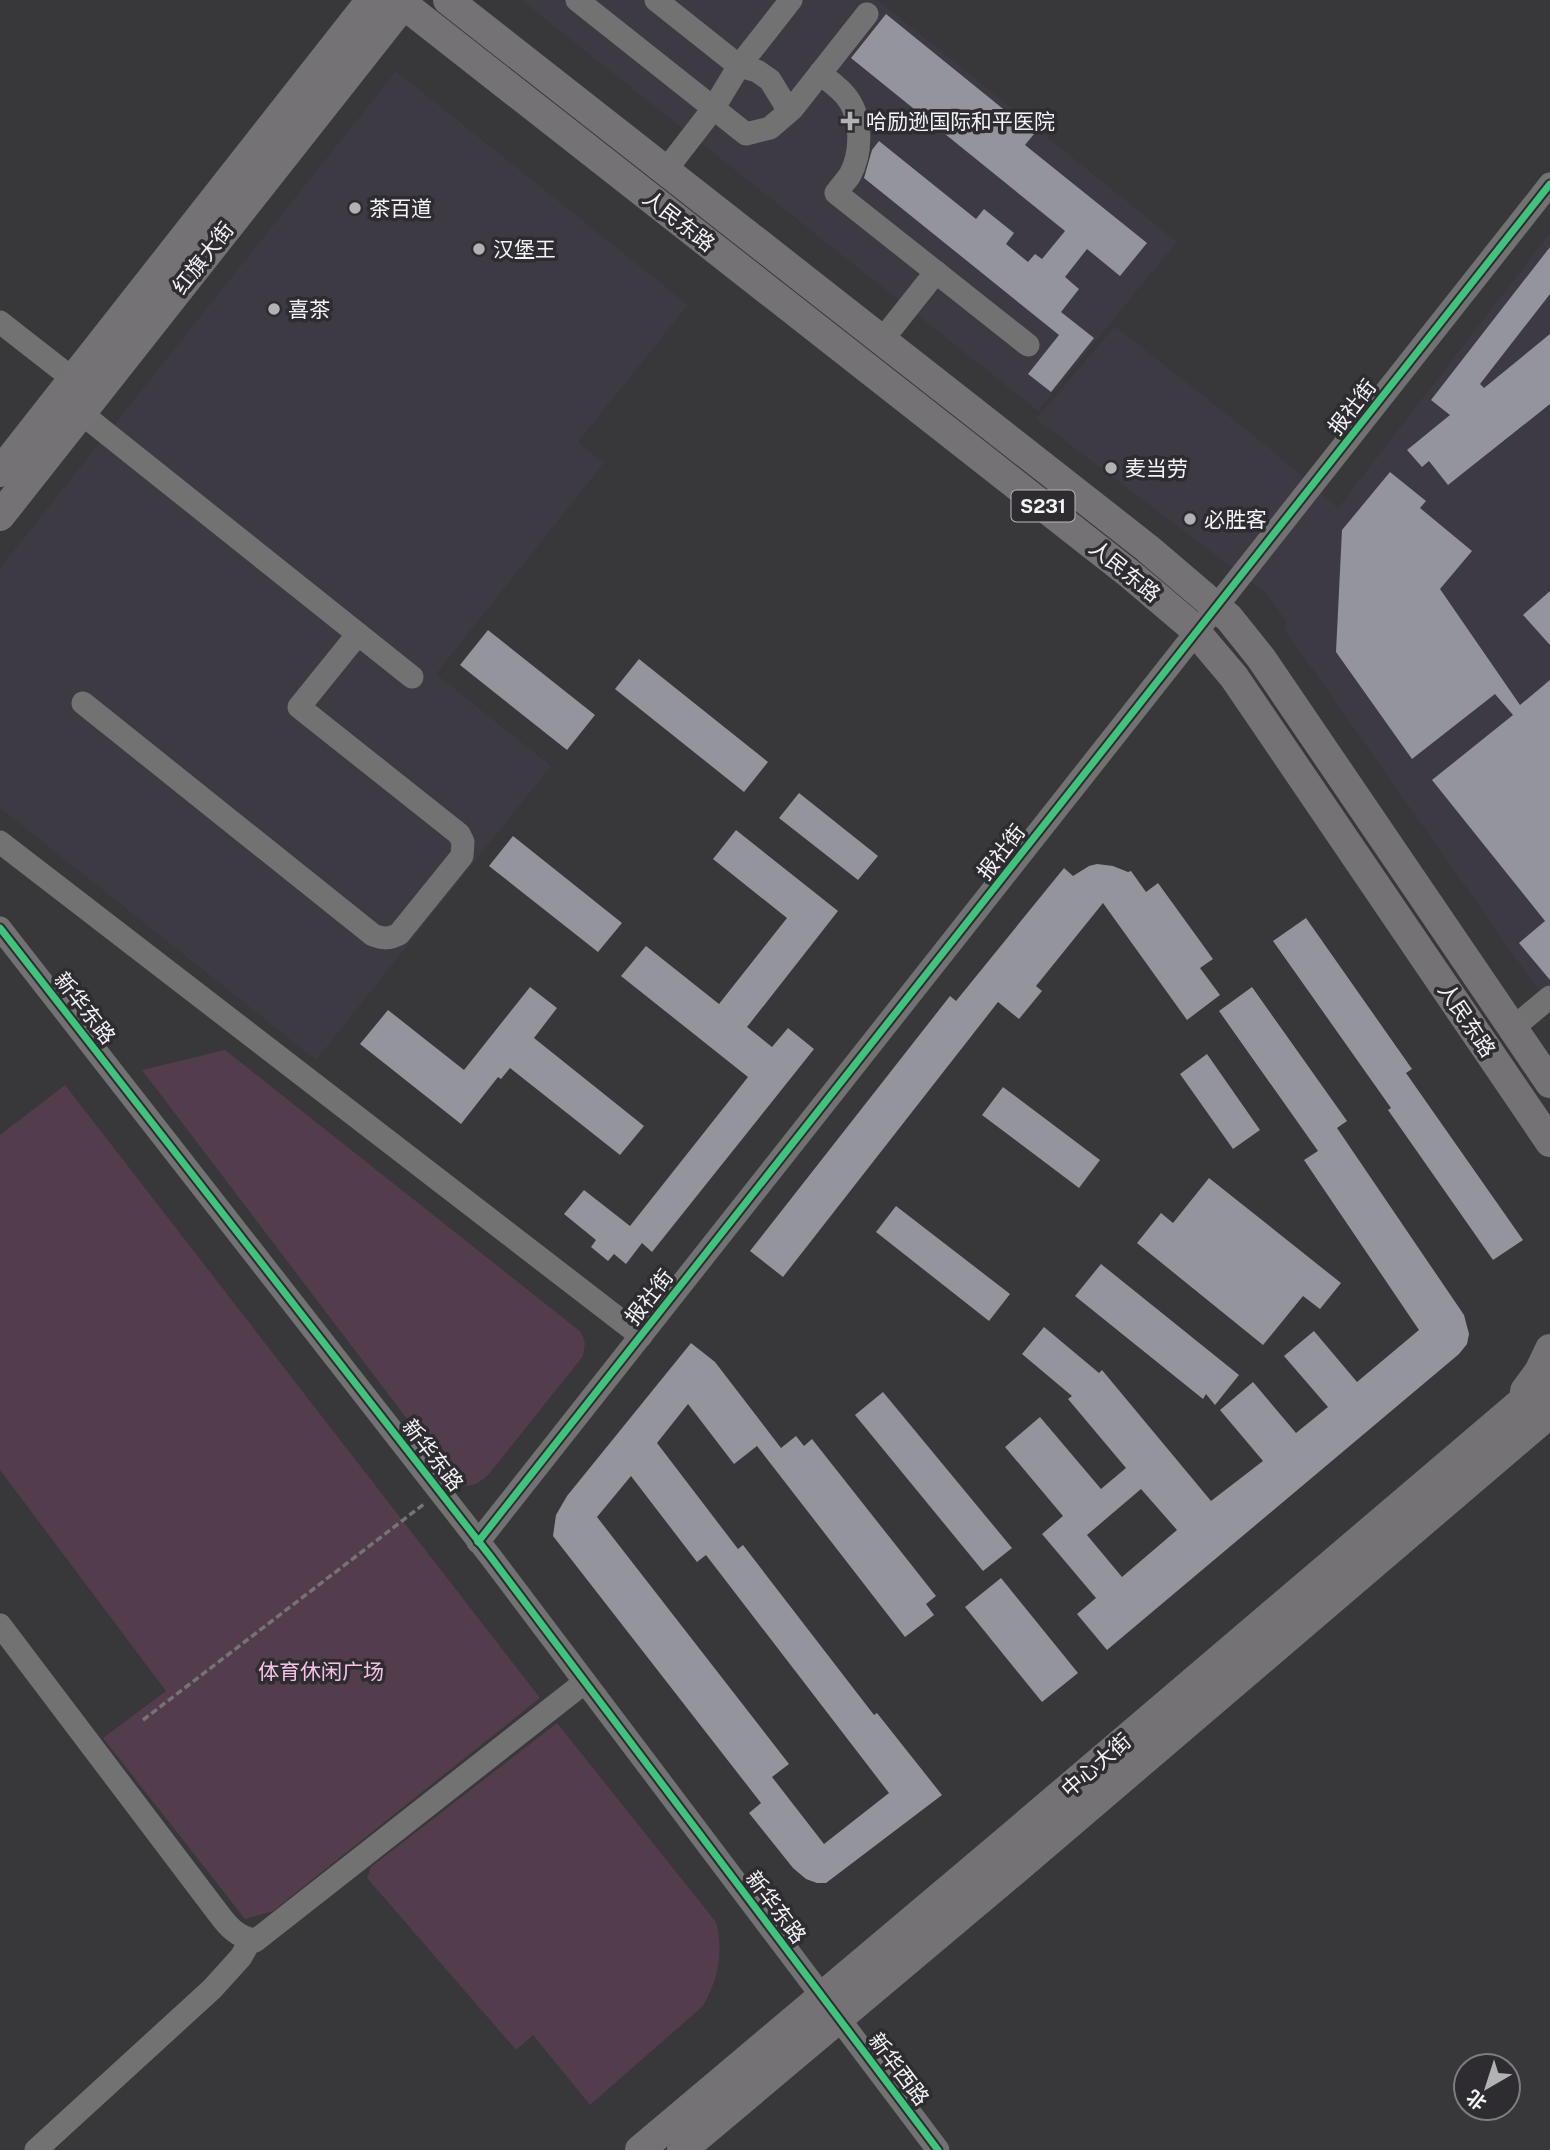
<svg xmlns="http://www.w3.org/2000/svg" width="1550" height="2150" viewBox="0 0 1550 2150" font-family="'Public Sans','Noto Sans SC',sans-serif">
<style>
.built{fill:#3d3a44}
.green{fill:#533d4c}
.building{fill:#94949d;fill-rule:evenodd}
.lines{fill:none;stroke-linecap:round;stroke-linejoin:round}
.path{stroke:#747475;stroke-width:3.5;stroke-dasharray:7 3.5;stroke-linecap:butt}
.minor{stroke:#737273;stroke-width:23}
.major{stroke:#747275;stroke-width:30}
.cycleway-casing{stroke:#2e2c31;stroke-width:11}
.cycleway{stroke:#40c37c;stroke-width:7}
.poi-dot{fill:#b2b1b4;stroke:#2e2c31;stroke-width:2.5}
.labels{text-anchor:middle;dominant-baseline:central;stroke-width:7;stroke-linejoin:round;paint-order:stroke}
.shield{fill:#2e2c31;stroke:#b8b7bb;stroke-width:2}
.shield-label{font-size:19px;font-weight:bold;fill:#f3f3f6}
.poi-label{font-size:21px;fill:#f3f3f6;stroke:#2e2c31;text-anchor:start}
.street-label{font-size:21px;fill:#f3f3f6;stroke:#2e2c31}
.park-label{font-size:21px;fill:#f7c0e5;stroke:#2e2c31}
</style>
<rect width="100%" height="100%" fill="#38373a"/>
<g class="built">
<path d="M521,0H878L1177,242L1038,411Z"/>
<path d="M396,71L688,305L578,442L604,463L436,674L551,766L316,1060L0,808V568Z"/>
<path d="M1550,233V1007L1285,630L1286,621L1267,594L1036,419L1115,326L1268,447L1338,508Z"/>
</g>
<g class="green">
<path d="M225,1050L581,1332L585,1343L583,1356L490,1473C478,1484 470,1490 455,1482L142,1070Z"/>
<path d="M65,1085L540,1698L273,1911L245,1919L103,1738L166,1691L0,1470V1135Z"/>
<path d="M557,1723L716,1922C724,1953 718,1979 703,2006L590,2105L533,2035L516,2050L367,1878L371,1867Z"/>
</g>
<g class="building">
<path d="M886,14L1034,134L1025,145L1147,243L1120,276L1087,249L1065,277L1079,289L1061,312L1094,338L1051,392L1028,374L1059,335L864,178L872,150L879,141L976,219L984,209L1014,233L1006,244L1028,262L1035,254L1042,259L1065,231L851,58Z"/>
<path d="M1550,247V294L1480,384L1484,388L1550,334V404L1448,485L1429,461L1422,467L1407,450L1450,415L1431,400Z"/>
<path d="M1390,472L1426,501L1420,508L1472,551L1440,589L1520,705L1550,680V980L1519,943L1545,921L1432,780L1513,715L1495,694L1412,759L1336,652L1342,530Z"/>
<path d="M1550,591V645L1523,615Z"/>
<path d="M488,630L595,715L567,750L460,665Z"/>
<path d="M639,659L768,762L744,792L615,689Z"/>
<path d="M799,793L878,856L858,880L779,818Z"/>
<path d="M736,830L838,911L747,1027L772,1047L788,1028L814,1049L652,1252L642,1243L626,1264L614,1254L608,1261L591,1247L596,1240L564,1214L584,1190L630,1226L748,1077L621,976L646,946L719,1004L787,918L713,859Z"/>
<path d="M513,836L622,923L598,952L489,866Z"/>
<path d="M1097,864L1113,866L1128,872L1131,871L1146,892L1158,883L1213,959L1200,968L1220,995L1187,1020L1103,903L1036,986L1042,991L1019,1019L998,1002L783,1277L750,1251L950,996L956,1001L1064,868L1073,876L1089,866Z"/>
<path d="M1306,918L1412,1069L1406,1073L1523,1240L1493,1260L1388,1110L1391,1108L1273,941Z"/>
<path d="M530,987L557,1008L534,1038L644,1126L620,1155L510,1068L501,1079L498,1077L461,1124L360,1044L388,1010L464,1070Z"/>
<path d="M1252,987L1347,1121L1337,1128L1464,1315L1469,1334L1467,1344L1459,1354L1107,1650L1077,1614L1096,1598L1042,1534L1063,1516L1005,1447L1040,1417L1101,1489L1126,1468L1068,1399L1072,1396L1022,1354L1044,1327L1099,1373L1102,1370L1211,1501L1263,1461L1220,1410L1253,1382L1296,1433L1328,1407L1284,1356L1314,1331L1357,1382L1419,1330L1304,1160L1318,1151L1219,1011ZM1141,1489L1177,1530L1122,1577L1087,1535Z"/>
<path d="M1207,1054L1260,1130L1233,1149L1180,1074Z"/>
<path d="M1003,1087L1100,1160L1079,1188L982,1115Z"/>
<path d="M1209,1178L1341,1283L1320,1309L1303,1296L1263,1345L1137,1243L1161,1213L1173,1223Z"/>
<path d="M896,1206L1010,1294L989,1321L876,1232Z"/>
<path d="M1101,1264L1239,1375L1215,1405L1206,1394L1203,1399L1075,1296Z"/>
<path d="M691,1343L715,1362L781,1448L796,1436L804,1446L812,1439L936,1596L926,1604L934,1615L905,1637L757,1446L734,1464L688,1404L657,1443L738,1549L743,1545L874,1715L877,1713L942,1795L826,1883H817L806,1879L793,1868L749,1813L761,1803L553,1536L556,1515L567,1496ZM631,1476L697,1562L706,1555L889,1793L824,1844L772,1777L789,1764L597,1517Z"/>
<path d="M883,1392L1012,1548L983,1571L855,1415Z"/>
<path d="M1001,1578L1078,1673L1042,1702L965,1607Z"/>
</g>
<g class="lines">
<path class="path" d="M143,1720L424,1504"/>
<g class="minor">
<path d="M577,0L746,134L770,128L792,109L867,14"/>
<path d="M656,0L739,66L757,71L770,80L789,111"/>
<path d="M820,73C828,80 838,87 845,95C863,116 862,153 850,175C846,181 840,187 836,193L1028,345"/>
<path d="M665,171L713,109L739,66L791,0"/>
<path d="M0,322L73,379"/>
<path d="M882,340L936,272"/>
<path d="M81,413L412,677"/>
<path d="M83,703L373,935C384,939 389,939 399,934L462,856L463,842L459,834L299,707L358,634"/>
<path d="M0,842L641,1336"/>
<path d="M0,928L490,1556L938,2150"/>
<path d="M1513,1028L1550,997"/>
<path d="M478,1542L1550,184"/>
<path d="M0,1625L218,1913C229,1928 237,1936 255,1941L585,1682"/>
<path d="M36,2150L212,1989L241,1957L251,1939"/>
</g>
<g class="major">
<path d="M398,0L1131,575L1190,625L1234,677L1550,1142"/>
<path d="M448,0L1147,548L1229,618L1261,658L1550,1083"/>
<path d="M0,472L371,0"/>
<path d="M0,516L407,0"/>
<path d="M1525,1391L1539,1372L1550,1349"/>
<path d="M640,2150L997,1849L1550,1378"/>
<path d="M682,2150L1015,1870L1550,1413"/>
</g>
<g class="cycleway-casing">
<g id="cycleway">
<path d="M0,928L490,1556L938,2150"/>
<path d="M478,1542L1550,184"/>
</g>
</g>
<use href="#cycleway" class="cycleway"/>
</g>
<g class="poi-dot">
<path d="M846.5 110.5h7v7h7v7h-7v7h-7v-7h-7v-7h7z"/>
<circle cx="355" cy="208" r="7"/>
<circle cx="479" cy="249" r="7"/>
<circle cx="274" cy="309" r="7"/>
<circle cx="1111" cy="468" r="7"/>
<circle cx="1190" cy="519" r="7"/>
</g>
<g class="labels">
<rect class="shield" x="1011.5" y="490.5" width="63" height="31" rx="5"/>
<g class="shield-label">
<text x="1043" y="506">S231</text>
</g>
<g class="poi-label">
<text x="866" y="121">哈励逊国际和平医院</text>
<text x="369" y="208">茶百道</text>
<text x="493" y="249">汉堡王</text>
<text x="288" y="309">喜茶</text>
<text x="1125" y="468">麦当劳</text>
<text x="1204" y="519">必胜客</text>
</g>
<g class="street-label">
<text transform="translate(679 221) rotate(38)">人民东路</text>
<text transform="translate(203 258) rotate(-52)">红旗大街</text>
<text transform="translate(1352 407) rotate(-52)">报社街</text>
<text transform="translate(1125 571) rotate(39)">人民东路</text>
<text transform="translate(1001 852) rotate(-52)">报社街</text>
<text transform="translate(85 1008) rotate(52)">新华东路</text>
<text transform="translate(1467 1020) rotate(56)">人民东路</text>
<text transform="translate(649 1297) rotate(-52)">报社街</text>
<text transform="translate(433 1455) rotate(52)">新华东路</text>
<text transform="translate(1096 1765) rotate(-41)">中心大街</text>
<text transform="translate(776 1907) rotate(53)">新华东路</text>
<text transform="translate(899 2069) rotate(53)">新华西路</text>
</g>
<g class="park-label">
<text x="321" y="1671">体育休闲广场</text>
</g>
</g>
<g transform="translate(1487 2087) rotate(219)"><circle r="33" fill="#2e2c31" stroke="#7d7c80" stroke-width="2"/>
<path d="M0-5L12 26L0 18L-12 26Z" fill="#b2b1b4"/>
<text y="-10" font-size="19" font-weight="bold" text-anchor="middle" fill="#f3f3f6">北</text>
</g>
</svg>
